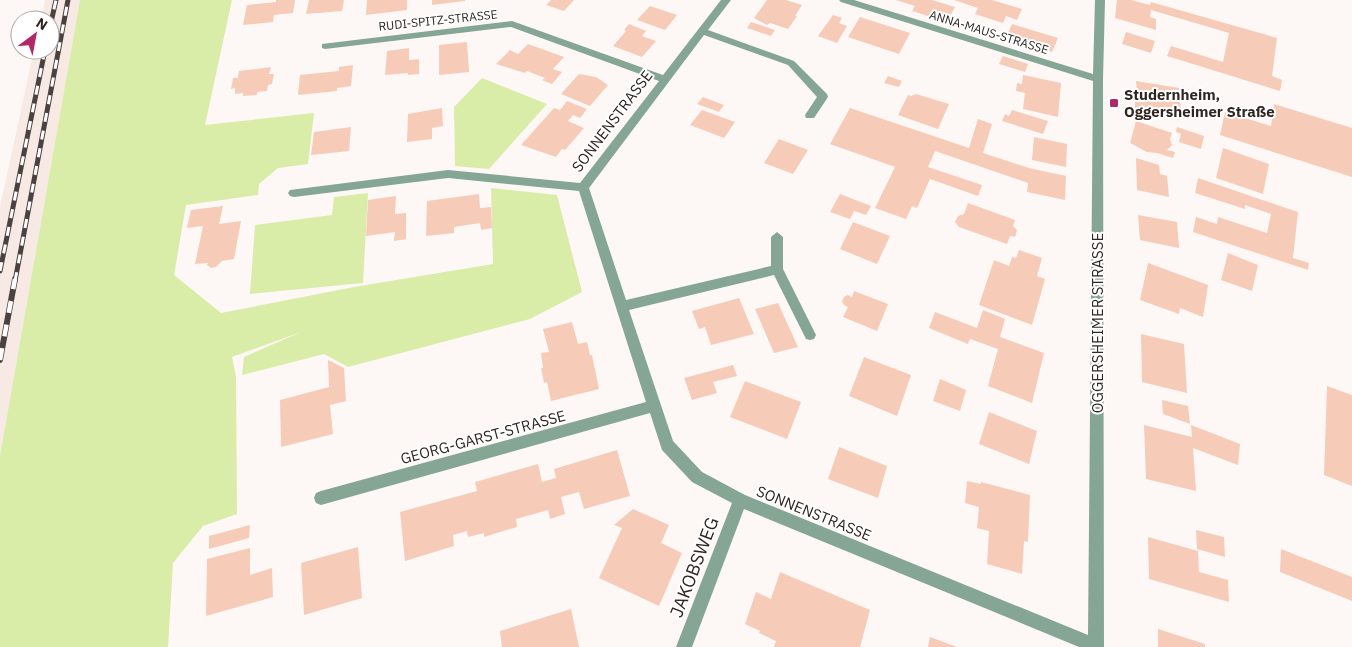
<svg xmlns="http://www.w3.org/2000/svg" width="1352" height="647" viewBox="0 0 1352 647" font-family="'IBM Plex Sans',sans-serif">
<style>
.built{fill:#f7eae4}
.green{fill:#d9eca8}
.building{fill:#f6cbb8}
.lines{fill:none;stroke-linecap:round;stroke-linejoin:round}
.minor{fill:#85a595;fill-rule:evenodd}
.rail-far1-casing{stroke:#4b423f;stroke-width:5}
.rail-casing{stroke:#4b423f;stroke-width:6}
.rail-far1{stroke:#fff;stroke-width:3;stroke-dasharray:9;stroke-linecap:butt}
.rail{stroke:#fff;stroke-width:4.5;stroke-dasharray:12;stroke-linecap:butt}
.poi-dot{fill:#b12868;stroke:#fff;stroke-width:2}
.labels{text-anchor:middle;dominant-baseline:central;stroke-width:4;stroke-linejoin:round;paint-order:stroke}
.far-street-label{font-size:12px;fill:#2f2622;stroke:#fff}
.poi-label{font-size:15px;font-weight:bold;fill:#2f2622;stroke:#fff;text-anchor:start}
.street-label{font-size:15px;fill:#2f2622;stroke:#fff}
.near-street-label{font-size:18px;fill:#2f2622;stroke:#fff}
</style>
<rect width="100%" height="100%" fill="#fdf8f6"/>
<path class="built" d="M45,0H80L0,456V207L34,50H50V20H41Z"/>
<g class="green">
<path d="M80,0H232L205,125L314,113L308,164L278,168L259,184L258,195L186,205L174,275L221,313L354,287L493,264L491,188L557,195L582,292L530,319L348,367L324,354L242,375L244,357L301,332L232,357L236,377L237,514L203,526L173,563L168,647H0V456Z"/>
<path d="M482,78L547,104L489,169L455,166L454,107Z"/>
<path d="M368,193L363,283L250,294L255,225L332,215L334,197Z"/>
</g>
<g class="building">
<path d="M276,0H295L293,13L274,15L273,22L243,25L247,5L276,2Z"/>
<path d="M309,0H344L342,11L306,14Z"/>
<path d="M367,0H407V10L366,15Z"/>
<path d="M432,0H465V1L432,5Z"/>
<path d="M551,0H574L564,11L546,5Z"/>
<path d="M767,0H786L802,5L795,16H797L788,29L770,23L767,25L754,18Z"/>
<path d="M896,0H932L955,7L947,22L912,11L915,6Z"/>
<path d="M954,0H992L1022,9L1017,20L1006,16L1003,23L975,14L978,8Z"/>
<path d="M1117,0H1131L1150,5L1151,2L1277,38L1272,76L1282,80L1280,91L1167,56L1171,46L1223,62L1229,33L1151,10L1150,17L1156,19V30L1115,18Z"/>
<path d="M650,6L677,15L665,30L637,20Z"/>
<path d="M833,15L842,18L839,23L847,26L837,43L818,36Z"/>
<path d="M860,17L910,33L899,54L848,37Z"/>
<path d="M751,22L775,30L771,36L747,28Z"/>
<path d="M629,24L646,31L642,36L656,41L642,57L613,46L626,31L624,30Z"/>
<path d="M1012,24L1058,38L1052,52L1006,38Z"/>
<path d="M1126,32L1155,41L1151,53L1122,44Z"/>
<path d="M467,42L469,72L439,75V45Z"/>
<path d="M528,44L564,57L553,69L562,72L552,84L542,80L545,78L527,71L525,73L496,64L510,50L518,54Z"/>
<path d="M409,48V60L419,59V74L408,75V73L385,75L387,51Z"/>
<path d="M1003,56L1028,64L1025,72L999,64Z"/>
<path d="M353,65L351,86L337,88V91L298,95L300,75L339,71V67Z"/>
<path d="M271,67L269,74H274L272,84L268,85L267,91L257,92V95L243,96V93L235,94V88L231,89L233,78H238L239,71Z"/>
<path d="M579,74L596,77L608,85L590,106L561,94Z"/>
<path d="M1023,75L1061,83L1058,117L1023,109L1025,93L1016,91L1017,83L1022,84Z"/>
<path d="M888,76L902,81L899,87L884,83Z"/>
<path d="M1136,81L1179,88L1181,111L1163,108V117L1135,112V102H1138Z"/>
<path d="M916,94L949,104L938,129L898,115L908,95L911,96Z"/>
<path d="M703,97L724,105L719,112L697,104Z"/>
<path d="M567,101L587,109L580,118L573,115L568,121L584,128L565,150L562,149L556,157L521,145L554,108L560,110Z"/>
<path d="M1274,104L1352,128V177L1220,135L1225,112L1271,126Z"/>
<path d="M442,108L443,126L432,128V139L407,142L408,114Z"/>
<path d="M850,108L969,148L978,119L992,124L983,153L1029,168L1066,176L1065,200L1027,192L1028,183L935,151L928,167L982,185L978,196L930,179L917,208L912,206L906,219L875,208L895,167L830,144Z"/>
<path d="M702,110L735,122L724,138L690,125Z"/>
<path d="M1012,110L1048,121L1043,134L1002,121L1005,114L1009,116Z"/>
<path d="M1136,121L1172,133L1170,139L1172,145L1167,150L1175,152L1173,158L1157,153L1147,152L1130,143Z"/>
<path d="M351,127L349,151L311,155L314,132Z"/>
<path d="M1177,127L1204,136L1201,149L1179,142L1181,134L1176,132Z"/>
<path d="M1034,137L1067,144L1066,167L1032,160Z"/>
<path d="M779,139L808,150L793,174L764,163Z"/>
<path d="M1223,148L1269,164L1263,194L1216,178Z"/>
<path d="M1136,158L1159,165L1160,174L1167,176L1169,197L1137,190Z"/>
<path d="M1198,178L1298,212L1293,258L1309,263L1308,270L1193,232L1196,217L1217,224L1218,217L1267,233L1271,214L1245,205V209L1195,193Z"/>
<path d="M479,194L480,208L491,207L492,228L481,230L480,223L454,227V233L426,236L427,201Z"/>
<path d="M840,194L871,206L866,215L854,211L850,219L830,212Z"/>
<path d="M396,196L395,214L406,213V239L394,241L395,232L366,236L368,200Z"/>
<path d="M968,203L1015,220L1013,226L1017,230L1015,237L1010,236L1007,244L959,227L955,222L958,216L964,214Z"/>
<path d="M223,206L219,224L241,221L234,259L222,261L216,267L211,268L207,265L208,263L195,264L203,226L187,228L191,210Z"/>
<path d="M1138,215L1177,222L1179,248L1140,240Z"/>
<path d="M853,222L890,236L877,264L840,249Z"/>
<path d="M1019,250L1042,258L1037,276L1045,279L1032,325L979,305L994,260L1009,266L1012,257L1016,258Z"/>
<path d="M1228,253L1258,265L1252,291L1221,280Z"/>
<path d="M1148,263L1208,285L1203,317L1180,308L1179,314L1140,300Z"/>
<path d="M854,291L888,304L877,331L843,317L848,307L844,305L842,301L844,297L848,295L852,297Z"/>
<path d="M739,298L754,334L711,345L705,327L699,329L692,311Z"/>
<path d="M778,303L798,347L774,353L755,309Z"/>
<path d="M983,310L1005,319L1000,337L1044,353L1032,403L988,386L998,349L970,339L968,344L929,328L935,312L977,328Z"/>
<path d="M572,322L578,344L587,342L590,355H592L599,389L551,401L547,382L544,383L541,368H543L541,353L549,352L543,329Z"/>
<path d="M1141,334L1184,344L1187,393L1142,382Z"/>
<path d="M864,357L911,375L897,416L849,396Z"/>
<path d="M328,360L344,368L346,401L330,405L333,434L281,447L280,400L329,387Z"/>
<path d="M733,365L737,376L713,382L717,393L692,400L684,378Z"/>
<path d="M940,379L966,390L960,411L933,401Z"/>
<path d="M745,381L801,402L787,439L730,417Z"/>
<path d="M1327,386L1352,395V486L1324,475Z"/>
<path d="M1162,400L1188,406L1190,424L1163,414Z"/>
<path d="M989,412L1037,431L1029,464L979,444Z"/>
<path d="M1144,425L1192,437L1191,425L1240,444L1238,465L1193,448L1196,491L1146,479Z"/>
<path d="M839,447L887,466L878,498L828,479Z"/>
<path d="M617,450L630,496L584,509L579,492L561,497L565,514L550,519L548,510L516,519L517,527L484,537V533L468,537L467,531L453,535L454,546L405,561L400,512L477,491L475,482L538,464L542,482L556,478L554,469Z"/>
<path d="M967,481L981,484V482L1030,495L1028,542L1024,541L1022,574L987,564L989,531L977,528L979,507L965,503Z"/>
<path d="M633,509L669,525L661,543L682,553L659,606L599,578L622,528L614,525Z"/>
<path d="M250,525L249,538L209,549V536Z"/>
<path d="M1196,530L1224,537L1225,557L1197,549Z"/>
<path d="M1148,537L1198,551L1199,572L1228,580L1229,602L1149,579Z"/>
<path d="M358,547L362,598L304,615L301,563Z"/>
<path d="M250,548V575L272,568L273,597L206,616L207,559Z"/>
<path d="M1281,549L1352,577V601L1280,572Z"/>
<path d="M780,572L870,610L860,647H774L776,641L759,633L760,631L745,624L756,592L771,599Z"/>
<path d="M571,609L579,647H502L500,631Z"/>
<path d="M1158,629L1205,644V647H1158Z"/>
<path d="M930,637L957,647H928Z"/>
</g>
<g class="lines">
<path class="minor" d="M721,0H731L708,30L794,61L827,94L828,97L814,118H806L805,115L817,97L788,65L704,35L589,188L626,300L771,266V237L777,232L783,237V269L816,335L814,339L810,340L806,339L774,275L629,310L673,441L702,472L745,495L1088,635L1093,81L841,2L839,0H854L1093,74L1095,0H1105L1103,79L1104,647H1079L744,509L692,647H676L732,503L692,482L662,450L650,413L321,505L316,503L314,498L316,493L321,491L646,402L579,191L448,178L294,197L290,196L288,193L290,190L448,170L580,183L659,81L511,27L325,49L322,48V44L512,21L663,75Z"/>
<g class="rail-far1-casing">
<g id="rail-far1">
<path d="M50,27L56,0"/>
<path d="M0,271L45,50"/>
<path d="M15,281L68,0"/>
</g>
</g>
<g class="rail-casing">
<path id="rail" d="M0,360L15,279"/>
</g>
<use href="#rail-far1" class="rail-far1"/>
<use href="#rail" class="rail"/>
</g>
<rect class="poi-dot" x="1109" y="98" width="10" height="10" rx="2.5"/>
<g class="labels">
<g class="far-street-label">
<text transform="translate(438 20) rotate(-6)">RUDI-SPITZ-STRASSE</text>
<text transform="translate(989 32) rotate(17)">ANNA-MAUS-STRASSE</text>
</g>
<g class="poi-label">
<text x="1124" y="94">Studernheim,<tspan x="1124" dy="17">Oggersheimer Straße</tspan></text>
</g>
<g class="street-label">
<text transform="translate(612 121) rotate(-53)">SONNENSTRASSE</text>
<text transform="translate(1097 323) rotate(-90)">OGGERSHEIMER STRASSE</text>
<text transform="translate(483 437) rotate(-15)">GEORG-GARST-STRASSE</text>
<text transform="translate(814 513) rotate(22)">SONNENSTRASSE</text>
</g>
<g class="near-street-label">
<text transform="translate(694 567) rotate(-69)">JAKOBSWEG</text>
</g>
</g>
<g transform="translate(35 35) rotate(32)"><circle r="24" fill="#ffffff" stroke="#aca8a7"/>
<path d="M0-4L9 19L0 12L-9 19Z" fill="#b12868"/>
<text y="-8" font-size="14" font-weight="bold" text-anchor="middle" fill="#2f2622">N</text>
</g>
</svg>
